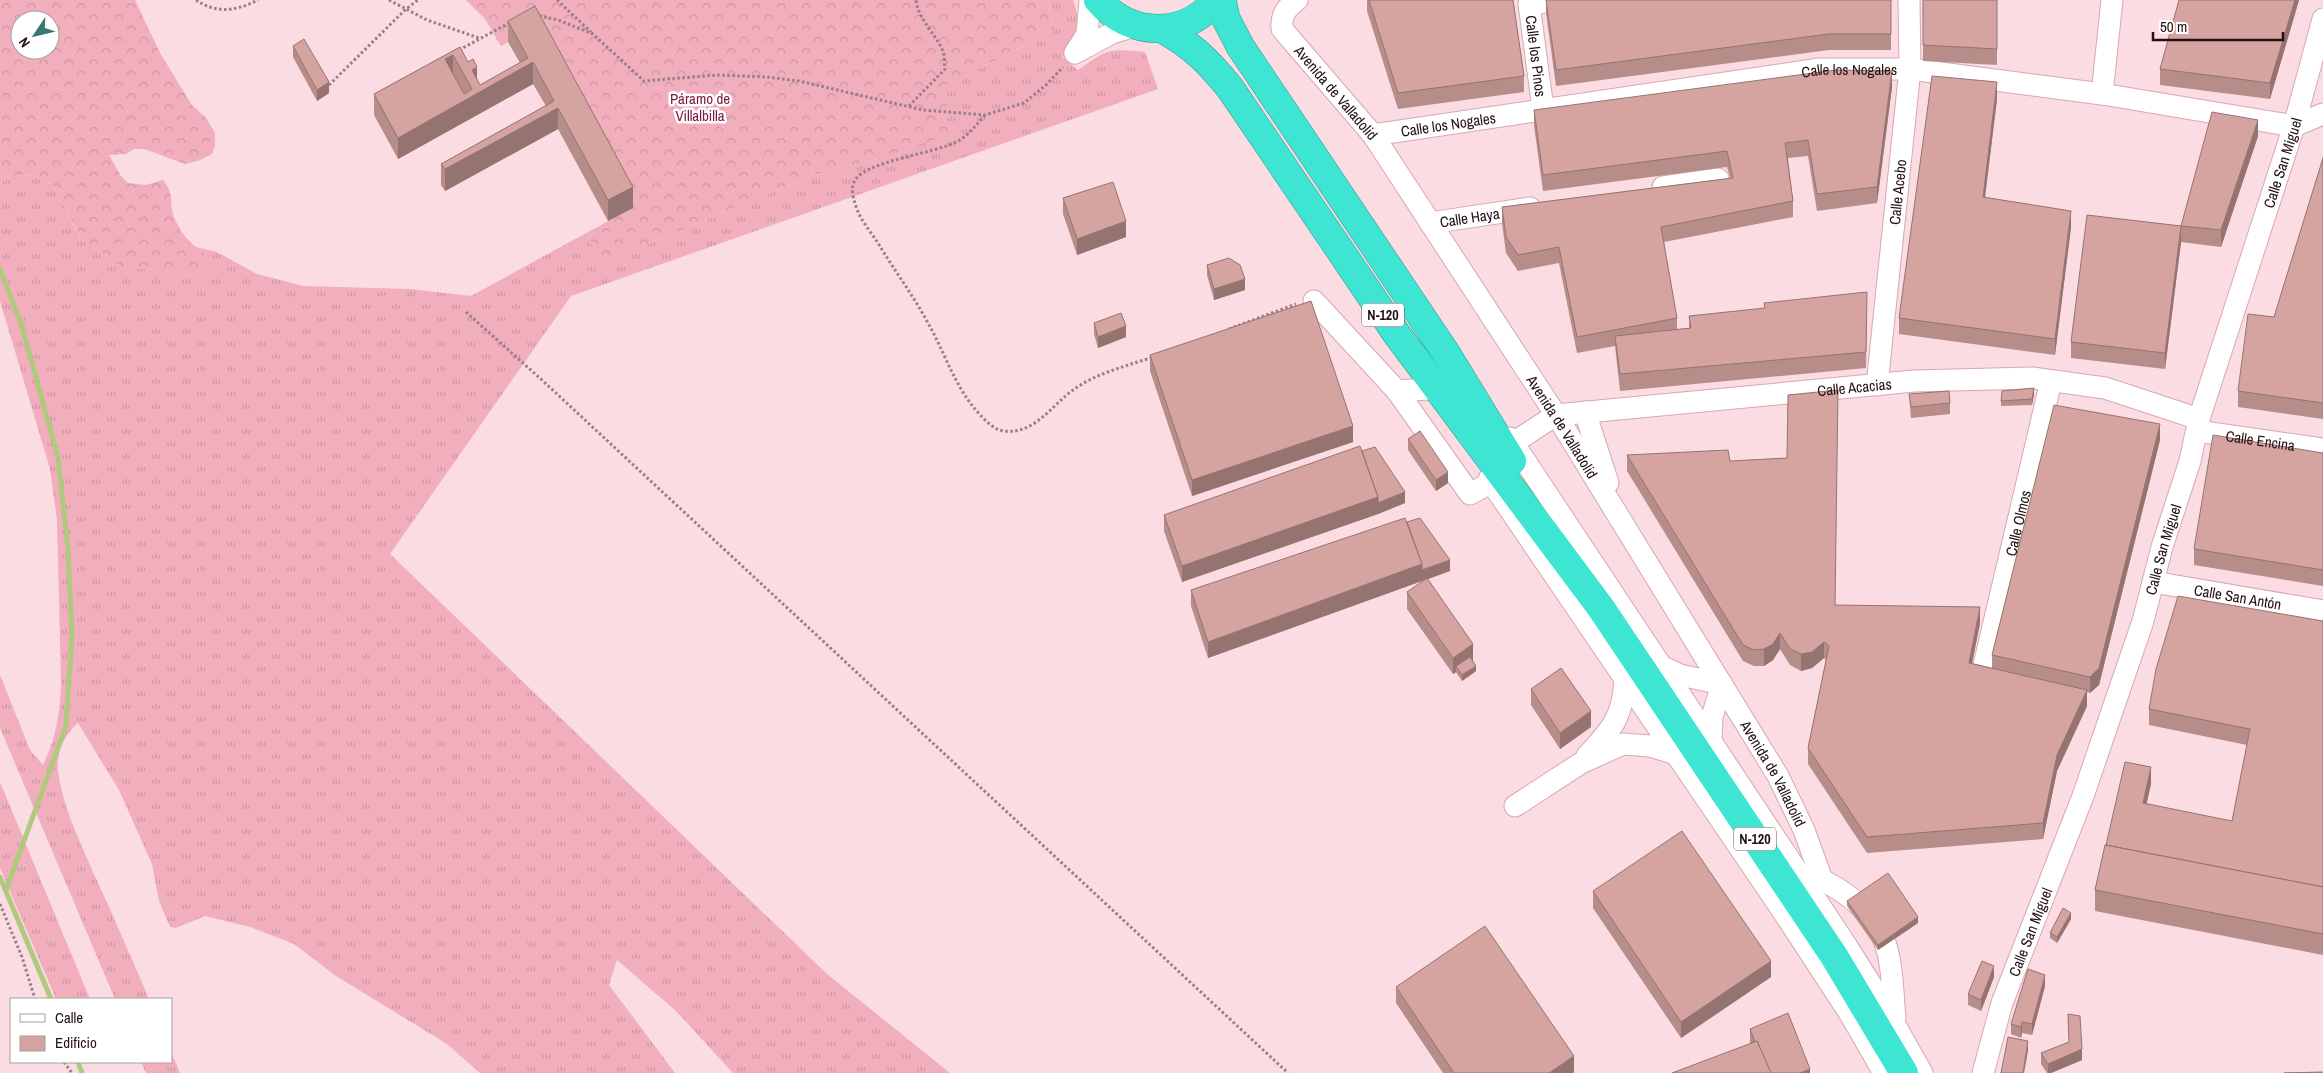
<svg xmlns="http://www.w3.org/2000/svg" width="2323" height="1073" viewBox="0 0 2323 1073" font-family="'Archivo Narrow',sans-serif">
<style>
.grass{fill:url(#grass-tufts)}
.forest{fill:url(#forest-crowns);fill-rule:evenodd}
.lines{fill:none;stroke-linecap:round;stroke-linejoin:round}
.stream{stroke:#afc97d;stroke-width:5}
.minor-casing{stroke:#d8a7b2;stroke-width:23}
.highway-casing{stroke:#349a90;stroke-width:29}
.path{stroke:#987f85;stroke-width:3;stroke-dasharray:2.5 2.5;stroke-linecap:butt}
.minor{stroke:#fff;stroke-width:21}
.highway{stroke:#3de5d2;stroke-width:28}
.wall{fill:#b78d8a}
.shaded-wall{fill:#957370}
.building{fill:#d5a4a0;stroke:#957370;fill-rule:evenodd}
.labels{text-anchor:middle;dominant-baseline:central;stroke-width:5;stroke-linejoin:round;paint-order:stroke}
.shield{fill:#fff;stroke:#64585b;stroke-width:1}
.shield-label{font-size:14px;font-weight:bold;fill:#221015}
.street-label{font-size:15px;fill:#221015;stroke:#fff}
.park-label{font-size:15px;fill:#7a183d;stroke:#fff}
</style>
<defs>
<pattern id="grass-tufts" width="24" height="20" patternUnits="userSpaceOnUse" patternTransform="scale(1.25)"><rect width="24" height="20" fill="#f1aebd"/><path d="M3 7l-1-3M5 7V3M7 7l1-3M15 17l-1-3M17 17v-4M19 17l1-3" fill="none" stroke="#ce95a2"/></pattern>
<pattern id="forest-crowns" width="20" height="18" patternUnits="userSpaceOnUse" patternTransform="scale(1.25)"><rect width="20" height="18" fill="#f1aebd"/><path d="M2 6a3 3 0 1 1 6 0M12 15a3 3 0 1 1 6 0" fill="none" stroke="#ce95a2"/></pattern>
</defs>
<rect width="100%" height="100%" fill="#fbdce2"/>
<g class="grass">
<path d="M1049,0H1073C1082,22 1076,38 1063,57L1078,70C1107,49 1109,48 1145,52L1158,89L571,296L390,554L827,974L950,1073H733L676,1011L617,960L609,985L675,1073H480L447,1044L336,976L294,944L250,927L205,916L176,928L170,927L159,901L152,864L119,790L78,723C65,734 56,752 58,770C62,806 80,841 94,874C113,915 131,957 149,999H115L0,728V675L30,750L43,765C56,739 60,713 61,684L57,520L50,469L0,301V183L15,175L35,176L52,184L80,237L124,269H147L200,276L192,246L217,252L257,274L303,286L410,289L471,296L588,232L593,249L602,263L814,175L877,159L945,86L1055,30Z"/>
<path d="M0,782L90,999H56L0,868Z"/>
<path d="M171,1052L180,1073H146L141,1062H171Z"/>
</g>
<g class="forest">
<path d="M0,0H135L160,53L192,105L206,118L215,133V146L212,154L198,161L185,164L144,149H134L126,154L109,155L121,176L128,183L146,185L163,180C175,196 169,198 173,214C179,233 193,247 209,257L207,269L200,276L147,269H124L81,238L52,184L35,176L15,175L0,183ZM20,20H50V50H20Z"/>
<path d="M466,0H1049L1055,30L945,86L948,135L877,159L814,175L602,263L593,249L588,232L633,208L535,27L501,46L485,19Z"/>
</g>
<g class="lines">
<g class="stream">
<path d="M0,269L22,327L58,457L68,549L72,634L66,726L6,890"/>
<path d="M0,877L51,999"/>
<path d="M78,1062L82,1073"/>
</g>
<g class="minor-casing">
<g id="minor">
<path id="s1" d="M1297,0C1286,8 1281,15 1282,29L1373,135L1563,426L1778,776L1804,830L1822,880"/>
<path d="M1075,53L1112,33L1135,26"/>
<path d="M1075,53L1087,34L1090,0"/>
<path d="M2102,94L2112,0"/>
<path d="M1543,109L1529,4L1561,0"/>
<path id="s2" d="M1373,135L1820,69H1910L2102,94L2294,126L2323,114"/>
<path d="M1663,187L1718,179"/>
<path id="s3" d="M1430,223L1530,208"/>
<path d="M1314,301L1397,391L1428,389"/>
<path id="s4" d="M1877,385L1910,69L1909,0"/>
<path d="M1397,391L1470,494L1492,482"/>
<path d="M1585,412L1608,483"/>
<path id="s5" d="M2197,431L2323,449"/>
<path d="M1510,438L1848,948L1882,1002L1922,1073"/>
<path id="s6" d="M1513,443L1556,415L1914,381L2032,378L2105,388L2199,419"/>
<path d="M1489,479L1780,907L1850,1014L1884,1073"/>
<path id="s7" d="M2153,582L2323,611"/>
<path id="s8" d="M1984,665L2051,381"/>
<path d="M1661,666L1680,675L1722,684L1712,717L1711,742"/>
<path d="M1587,756C1612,729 1623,717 1625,679"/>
<path d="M1515,806L1581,763L1623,744L1650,746L1676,754"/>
<path d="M1809,874C1844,889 1879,913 1888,953C1893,974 1893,997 1895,1018"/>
<path id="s9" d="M1983,1073L2002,1003L2083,796L2143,621L2162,547L2190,461L2199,419L2294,126L2323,19"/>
</g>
</g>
<g class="highway-casing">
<g id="highway">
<path d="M1098,0C1129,37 1185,39 1216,0"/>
<path d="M1222,0L1226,19L1240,46L1446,353L1512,461"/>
<path d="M1163,29C1195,48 1207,60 1230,88L1396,333L1601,608L1834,956L1904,1073"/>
</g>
</g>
<g class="path">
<path d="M196,0C216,14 237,11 258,0"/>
<path d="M389,0L427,20L479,38"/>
<path d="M557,0L591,32"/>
<path d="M539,16L558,20L593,34L644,81L717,75L767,77L799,81L923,110L985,115L1024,103L1046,85L1063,67"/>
<path d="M459,50L511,22"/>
<path d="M329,85L406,9L418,0"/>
<path d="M909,106L945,69C944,63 945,54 942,49C934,32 918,19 916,0"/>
<path d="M985,115C976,125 969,135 958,141C935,154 863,161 854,182C850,191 855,205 859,214C864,224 872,234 878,243C894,270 913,295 928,323C944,351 954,384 975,409C982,417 993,430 1004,431C1034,435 1052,405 1073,390C1096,373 1127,366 1153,357"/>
<path d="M466,312L543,381L1288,1073"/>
<path d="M1229,329L1296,304"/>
<path d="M0,904L22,957L35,999"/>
<path d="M64,1062L72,1073"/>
</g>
<use href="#minor" class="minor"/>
<use href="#highway" class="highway"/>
</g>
<g class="wall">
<path d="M1367,0H1513L1524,76V92L1398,109L1367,11Z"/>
<path d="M1546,0H1891V50H1829L1556,86L1546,13Z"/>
<path d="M1923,0H1997V65L1923,61Z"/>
<path d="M2179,0H2299L2270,99L2160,85V69Z"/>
<path d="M508,21L633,208L608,221L558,129L445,191L441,185V164L546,106L533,84L398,159L374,115V94L460,47L480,85L520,63L508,42Z"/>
<path d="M293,46L329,93L317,101L293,57Z"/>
<path d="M1892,87L1877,203L1817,211L1808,156L1788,158L1793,201V217L1664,242L1677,318V330L1689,328V316L1867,308L1866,368L1620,391L1615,346L1577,353L1559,263L1518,271L1506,253L1502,223V207L1730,178L1727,167L1543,191L1534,126V110Z"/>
<path d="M1997,99L1985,197L2071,227L2055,355L1899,334V318Z"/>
<path d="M2258,136L2221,247L2181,242V226Z"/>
<path d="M2323,158V419L2238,407V391L2274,317Z"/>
<path d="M1063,198L1126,237L1077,255L1063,214Z"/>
<path d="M2181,242L2165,369L2071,358V342Z"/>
<path d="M1207,265L1245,290L1214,300L1207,275Z"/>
<path d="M1094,323L1126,337L1098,348L1094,334Z"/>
<path d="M1150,355L1353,442L1192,496L1150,371Z"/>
<path d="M1909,394L1950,403V414L1911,418Z"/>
<path d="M2034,394L2032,405L2001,406V401Z"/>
<path d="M1408,439L1448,483L1436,491L1408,450Z"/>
<path d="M2160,440L2099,685L2090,693L2087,692V706L2057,771L2043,839L1867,853L1808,764V748L1826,660L1824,658L1812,668L1801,671L1790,665L1780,649L1773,660L1764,666H1754L1743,661L1627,471V455L1730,461L1836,605L1980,623L1972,663L1992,668V655Z"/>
<path d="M1362,451L1405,503L1378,514L1182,582L1164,531V515Z"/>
<path d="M2323,453V586L2194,565V549Z"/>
<path d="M1407,522L1450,571L1428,579L1473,660H1472L1476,671L1462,681L1456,672L1453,674L1407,609V592L1427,579L1208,658L1191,606V590Z"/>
<path d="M2323,621V955L2095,911V890L2106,845L2151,784L2146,804L2232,821L2247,745L2149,725V709Z"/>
<path d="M1531,689L1591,727L1560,749L1531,705Z"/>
<path d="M1593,891L1771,977L1681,1038L1593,908Z"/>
<path d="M1847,901L1918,923L1878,950L1847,906Z"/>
<path d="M2071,919L2057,943L2050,938V933Z"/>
<path d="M1994,977L1981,1011L1968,1005V994Z"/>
<path d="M2045,986L2032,1035L2022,1033L2021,1038L2011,1034V1024Z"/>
<path d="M1396,987L1574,1072L1443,1073L1396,1003Z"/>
<path d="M2068,1014L2082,1060L2051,1073H2047L2041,1064V1053L2069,1042Z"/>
<path d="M1750,1029L1810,1073L1750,1044Z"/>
</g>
<g class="shaded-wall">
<path d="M2295,0H2299L2270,99V83Z"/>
<path d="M453,55V76L445,59Z"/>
<path d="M533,62V84L398,159V138Z"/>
<path d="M477,67V89L472,70Z"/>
<path d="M1892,71V87L1877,203V187Z"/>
<path d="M329,82V93L317,101V90Z"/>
<path d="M1997,82V99L1983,213V197Z"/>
<path d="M558,108V129L445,191V169Z"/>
<path d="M2258,120V136L2221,247V230Z"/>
<path d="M633,187V208L608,221V200Z"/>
<path d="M2071,211V227L2055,355V339Z"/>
<path d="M1126,221V237L1077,255V239Z"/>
<path d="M2181,226V242L2165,369V353Z"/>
<path d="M1245,279V290L1214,300V289Z"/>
<path d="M1126,326V337L1098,348V337Z"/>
<path d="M2034,388V394L2032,405V399Z"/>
<path d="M2160,424V440L2099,685L2090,693V677Z"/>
<path d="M1353,426V442L1192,496V480Z"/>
<path d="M1448,472V483L1436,491V480Z"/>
<path d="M1405,492V503L1378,514L1182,582V566L1378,497Z"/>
<path d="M1450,560V571L1208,658V642L1422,564Z"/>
<path d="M1980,607V623L1969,679V663Z"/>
<path d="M1780,633V649L1773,660L1764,666V649Z"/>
<path d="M1824,642V658L1812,668L1801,671V654Z"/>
<path d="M1473,644V660L1459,670L1456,666V672L1453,674V658Z"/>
<path d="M1476,666V671L1462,681V675Z"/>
<path d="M2087,690V706L2057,771L2043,839V823L2057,755Z"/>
<path d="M1591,711V727L1560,749V733Z"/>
<path d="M2151,767V784L2143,820V803Z"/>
<path d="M2071,913V919L2057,943V937Z"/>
<path d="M1918,917V923L1878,950V945Z"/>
<path d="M1771,961V977L1681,1038V1022Z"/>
<path d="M1994,966V977L1981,1011V1000Z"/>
<path d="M2045,975V986L2032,1035V1024Z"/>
<path d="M2022,1022V1033L2021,1038V1027Z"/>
<path d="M2028,1041V1051L2024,1073H2023Z"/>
<path d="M2082,1049V1060L2051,1073H2048V1064Z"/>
<path d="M1574,1056V1072L1573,1073H1549Z"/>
<path d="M1810,1069V1073H1800Z"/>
</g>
<g class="building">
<path d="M1369,0H1513L1524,76L1398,93Z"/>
<path d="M1546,0H1891V34H1829L1556,70Z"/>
<path d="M1923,0H1997V49L1923,45Z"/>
<path d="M2179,0H2295L2270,83L2160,69Z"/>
<path d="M535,6L633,187L608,200L558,108L445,169L441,164L554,101L533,62L398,138L374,94L460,47L468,62L473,59L477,67L472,70L480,85L528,58L508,21ZM453,55L472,89L464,94L445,59Z"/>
<path d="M304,39L329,82L317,90L293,46Z"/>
<path d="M1836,70L1892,71L1877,187L1817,194L1808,140L1785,143L1793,201L1661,227L1677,318L1577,337L1559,247L1518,255L1506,237L1502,207L1733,178L1727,151L1543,175L1534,110Z"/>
<path d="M1932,76L1997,82L1983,197L2071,211L2055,339L1899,318Z"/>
<path d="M2212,112L2258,120L2221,230L2181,226Z"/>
<path d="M2323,158V403L2238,391L2248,314L2274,317Z"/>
<path d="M1113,182L1126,221L1077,239L1063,198Z"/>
<path d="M2087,215L2181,226L2165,353L2071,342Z"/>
<path d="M1229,258L1240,265L1245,279L1214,289L1207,265Z"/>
<path d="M1867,292L1866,352L1620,374L1615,336L1691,328L1689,316L1765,308L1764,303Z"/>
<path d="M1311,301L1353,426L1192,480L1150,355Z"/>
<path d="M1121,313L1126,326L1098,337L1094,323Z"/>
<path d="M2034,388L2032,399L2001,401L2002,391Z"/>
<path d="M1838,390L1835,605L1980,607L1969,663L2087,690L2057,755L2043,823L1867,837L1808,748L1829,646L1824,642L1812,652L1801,654L1790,649L1780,633L1773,644L1764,649L1754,650L1743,645L1627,455L1728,450L1730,461L1787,458L1788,395Z"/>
<path d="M1949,391L1950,403L1911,407L1909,394Z"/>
<path d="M2054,405L2160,424L2099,668L2090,677L1992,655Z"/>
<path d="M1420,431L1448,472L1436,480L1408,439Z"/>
<path d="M2213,435L2323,453V570L2194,549Z"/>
<path d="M1360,446L1378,497L1182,566L1164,515Z"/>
<path d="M1375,447L1405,492L1378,503V497L1362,451Z"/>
<path d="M1405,518L1422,564L1208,642L1191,590Z"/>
<path d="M1420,518L1450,560L1422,570V564L1407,522Z"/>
<path d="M1427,578L1473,644L1453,658L1407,592Z"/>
<path d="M2178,596L2323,621V887L2106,845L2125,762L2151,767L2143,803L2232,821L2250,729L2149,709L2156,669Z"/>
<path d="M1470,657L1476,666L1462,675L1456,666Z"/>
<path d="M1561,668L1591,711L1560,733L1531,689Z"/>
<path d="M1682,831L1771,961L1681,1022L1593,891Z"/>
<path d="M2105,845L2323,887V934L2095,890Z"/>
<path d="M1888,873L1918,917L1878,945L1847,901Z"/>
<path d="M2063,908L2071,913L2057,937L2050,933Z"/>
<path d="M1485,926L1574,1056L1549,1073H1454L1396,987Z"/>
<path d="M1982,961L1994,966L1981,1000L1968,994Z"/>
<path d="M2028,969L2045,975L2032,1024L2022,1022L2021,1027L2011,1024Z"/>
<path d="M1788,1013L1810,1069L1800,1073H1771L1757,1041L1755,1042L1750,1029Z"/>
<path d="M2068,1014L2080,1016L2082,1049L2048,1064L2041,1053L2069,1042Z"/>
<path d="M2008,1037L2028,1041L2023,1073H2001Z"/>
<path d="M1757,1041L1771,1073H1672Z"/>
<path d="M2323,1072V1073H2284Z"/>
</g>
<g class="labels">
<g class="shield">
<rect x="1362" y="303.5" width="42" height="23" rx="4"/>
<rect x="1734" y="827.5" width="42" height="23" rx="4"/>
</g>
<g class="shield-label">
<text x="1383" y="315">N-120</text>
<text x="1755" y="839">N-120</text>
</g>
<g class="street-label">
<text transform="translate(1536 56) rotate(83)">Calle los Pinos</text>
<text stroke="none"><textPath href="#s2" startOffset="481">Calle los Nogales</textPath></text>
<text stroke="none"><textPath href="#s1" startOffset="118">Avenida de Valladolid</textPath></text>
<text stroke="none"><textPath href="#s2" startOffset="76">Calle los Nogales</textPath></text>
<text stroke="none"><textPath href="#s9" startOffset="959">Calle San Miguel</textPath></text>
<text stroke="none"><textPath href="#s4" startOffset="194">Calle Acebo</textPath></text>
<text stroke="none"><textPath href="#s3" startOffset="40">Calle Haya</textPath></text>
<text stroke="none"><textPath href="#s6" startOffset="351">Calle Acacias</textPath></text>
<text stroke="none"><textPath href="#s1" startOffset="522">Avenida de Valladolid</textPath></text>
<text stroke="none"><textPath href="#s5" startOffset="64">Calle Encina</textPath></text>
<text stroke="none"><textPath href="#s8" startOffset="146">Calle Olmos</textPath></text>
<text stroke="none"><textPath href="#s9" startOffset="554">Calle San Miguel</textPath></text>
<text stroke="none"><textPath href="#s7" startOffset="86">Calle San Antón</textPath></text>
<text stroke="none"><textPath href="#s1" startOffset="928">Avenida de Valladolid</textPath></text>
<text stroke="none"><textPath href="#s9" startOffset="149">Calle San Miguel</textPath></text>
</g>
<g class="park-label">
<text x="700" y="98">Páramo de<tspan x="700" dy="17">Villalbilla</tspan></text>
</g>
</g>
<rect x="10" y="998" width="162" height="65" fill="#ffffff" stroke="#a79fa1"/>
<rect x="20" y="1014" width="25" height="8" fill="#ffffff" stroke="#a79fa1"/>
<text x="55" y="1023" font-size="15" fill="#221015">Calle</text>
<rect x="20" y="1036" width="25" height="15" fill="#d5a4a0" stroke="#a79fa1"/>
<text x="55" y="1048" font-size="15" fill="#221015">Edificio</text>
<g transform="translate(35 35) rotate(235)"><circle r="24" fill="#ffffff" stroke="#a79fa1"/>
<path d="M0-4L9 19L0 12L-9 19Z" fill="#347a71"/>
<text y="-8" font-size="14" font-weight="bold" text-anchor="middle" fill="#221015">N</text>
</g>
<path d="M2153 32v8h130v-8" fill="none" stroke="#221015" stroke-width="2.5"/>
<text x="2160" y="32" font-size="15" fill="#221015" stroke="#ffffff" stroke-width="4" paint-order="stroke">50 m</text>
</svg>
